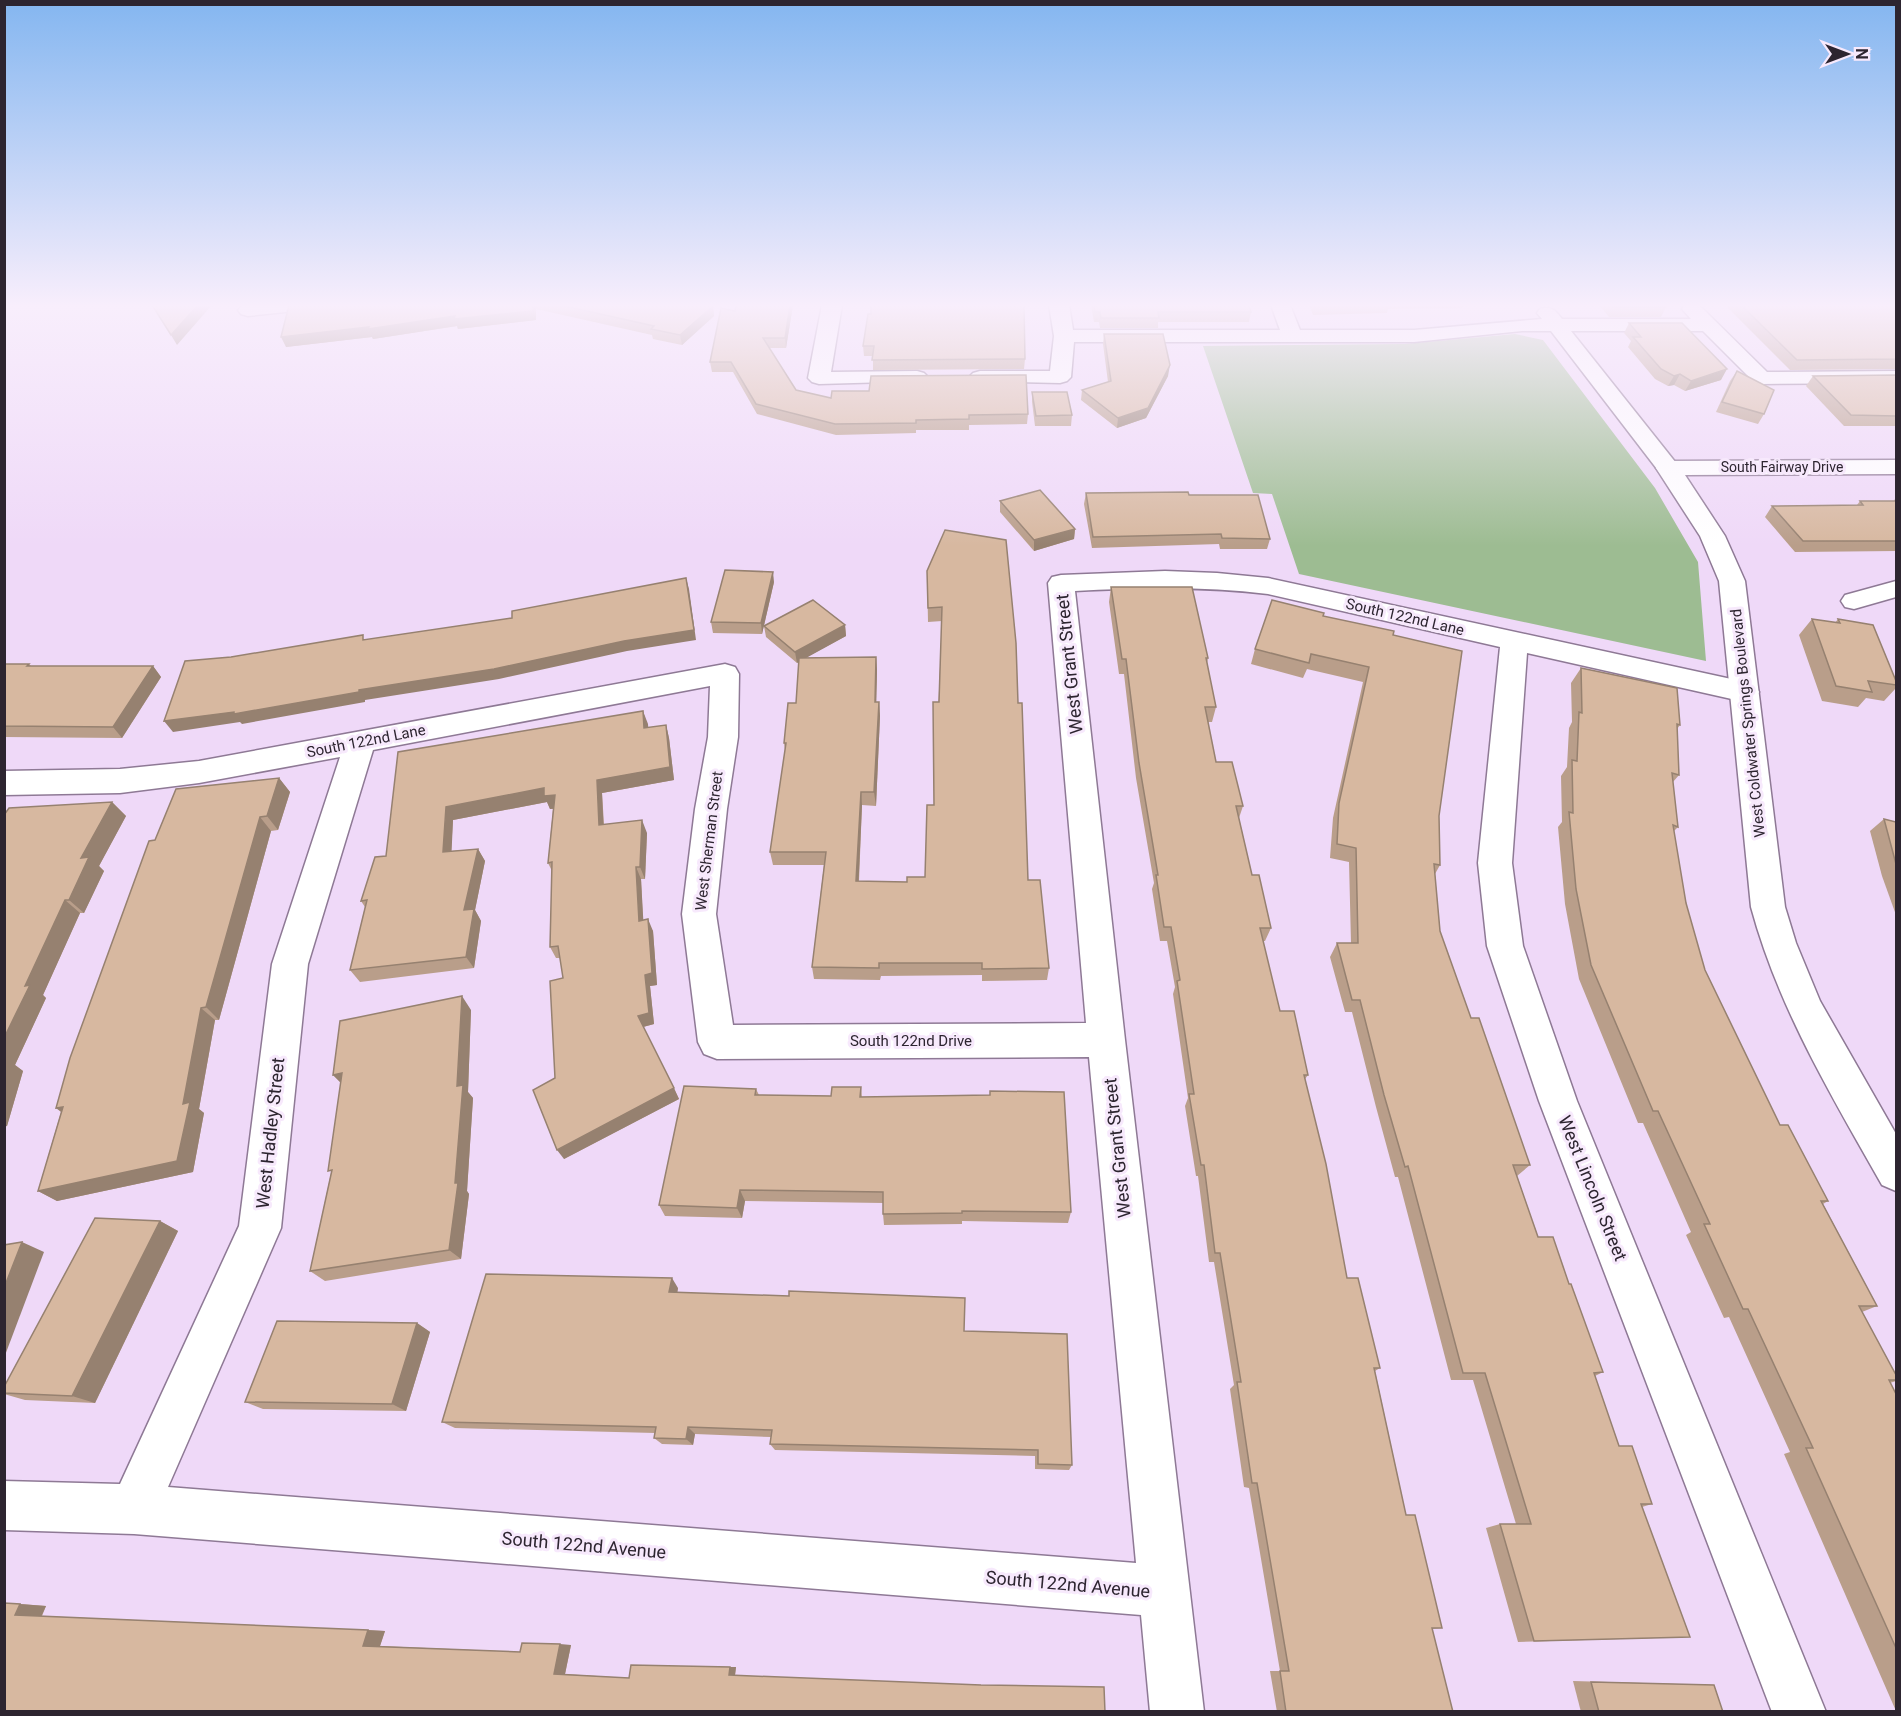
<svg xmlns="http://www.w3.org/2000/svg" width="1901" height="1716" viewBox="0 0 1901 1716" font-family="Roboto,sans-serif">
<style>
.green{fill:#9dbc92}
.lines{fill:none;stroke-linecap:round;stroke-linejoin:round}
.street-casing{stroke:#8e7995;stroke-width:3}
.secondary-casing{stroke:#8e7995;stroke-width:3}
.street{fill:#fff;fill-rule:evenodd}
.secondary{fill:#fff;fill-rule:evenodd}
.wall{fill:#b99e8a}
.shaded-wall{fill:#968170}
.building{fill:#d7b8a0;stroke:#968170;stroke-width:1.5}
.labels{text-anchor:middle;dominant-baseline:central;stroke-width:6;stroke-linejoin:round;paint-order:stroke}
.far-street-label{font-size:14px;fill:#2d2530;stroke:#f7e9fc}
.street-label{font-size:15px;fill:#2d2530;stroke:#f7e9fc}
.near-street-label{font-size:18px;fill:#2d2530;stroke:#f7e9fc}
</style>
<rect width="100%" height="100%" fill="#efd9f8"/>
<path class="green" d="M1515,334L1543,340L1655,488L1698,562L1706,661L1299,574L1272,494L1253,493L1203,346L1404,344Z"/>
<g class="lines">
<g class="street-casing">
<g id="street">
<path d="M243,305H304L302,309L295,311L248,316L241,314L238,310Z"/>
<path d="M822,305H842L831,372L917,371L924,373L928,377L924,381L819,384L812,382L808,378Z"/>
<path d="M1049,305H1069L1073,330H1280L1271,305H1290L1300,330H1414L1542,319L1537,313L1540,309C1552,306 1555,310 1562,319H1691L1682,309L1685,305H1699L1767,372L1896,371V383L1761,384L1754,382L1703,331H1571L1680,468L1676,473L1668,475L1660,473L1551,331H1522L1414,342H1074L1071,377L1067,381L1060,383L973,381L969,377L973,373L980,371H1050L1054,336Z"/>
<path d="M1165,571L1217,573L1268,578L1745,682L1755,685L1759,692L1755,699L1745,702L1527,653L1512,863L1523,946L1577,1101L1826,1712H1772L1539,1101L1487,946L1478,863L1500,647L1268,594C1204,586 1140,588 1075,591L1125,1040L1204,1712H1150L1141,1615L134,1534L4,1530V1481L120,1484L239,1226L272,964L340,757L199,783L120,793L4,795V771L120,769L199,761L725,664L735,667L739,674L738,737L727,809L716,914L733,1025L1086,1023L1048,583L1052,577L1061,575ZM710,686L708,737L695,809L682,914L698,1042L704,1054L717,1059L1089,1057L1136,1563L168,1487L281,1228L308,964L373,750Z"/>
<path d="M1896,581V597L1854,609L1845,607L1841,601L1845,595Z"/>
</g>
</g>
<g class="secondary-casing">
<path id="secondary" d="M1896,460V474L1685,475L1725,536L1745,581L1785,907L1796,943L1820,1001L1896,1134V1191L1882,1185C1831,1095 1778,1007 1751,907L1719,581L1700,536L1656,468L1660,463L1668,461Z"/>
</g>
<use href="#street" class="street"/>
<use href="#secondary" class="secondary"/>
</g>
<g class="wall">
<path d="M289,305H707L713,306L714,316L682,345L653,339L652,335L536,309V320L458,329L457,326L373,339L372,337L286,347Z"/>
<path d="M793,305L786,348H769L796,390L831,398L1028,414L1027,424L969,425V430H916V433L836,435L757,414L733,372H712L710,362L735,311Z"/>
<path d="M1091,305H1249L1251,312L1249,322H1158V328H1100L1099,322H1094Z"/>
<path d="M1309,305H1463L1462,308L1388,309L1387,313L1313,315Z"/>
<path d="M1599,305H1665L1666,307L1661,317H1609Z"/>
<path d="M1725,305H1896V369L1790,370Z"/>
<path d="M871,314L1025,359L1024,369L873,370V356H864L863,346Z"/>
<path d="M1629,323L1721,380L1685,391L1674,385L1668,386L1655,379L1628,347L1631,341L1624,333Z"/>
<path d="M1104,334L1168,376L1146,418L1117,428L1081,400L1082,390L1108,382L1103,344Z"/>
<path d="M1737,371L1764,414L1758,424L1716,412L1730,381Z"/>
<path d="M1896,375V426H1844L1806,386L1813,376Z"/>
<path d="M1032,392L1072,415L1071,426H1035L1032,402Z"/>
<path d="M1086,493L1189,495L1270,539L1267,549H1220L1219,544L1092,548L1084,504Z"/>
<path d="M1895,499H1896V551L1795,552L1765,517L1772,506L1857,505L1860,501H1894Z"/>
<path d="M1000,501L1075,529L1074,539L1034,551L1000,512Z"/>
<path d="M927,571L1018,703L1028,880L1049,968L1047,980L982,981V975L881,976L880,980L814,979L812,967L824,865H773L770,852L785,750L784,743L796,703L799,661L797,663L766,637L764,626L845,625L846,636L805,658L876,657L877,670L876,702H879L880,716L876,806L862,805L859,881L907,882L925,877L934,805L942,621L928,622Z"/>
<path d="M774,582L762,634L713,633L711,622Z"/>
<path d="M1111,587L1208,658L1207,663L1216,707L1212,722H1208L1216,762L1243,806L1239,818L1252,875L1271,928L1265,941H1263L1280,1011L1308,1075L1305,1079L1347,1278L1380,1368L1375,1371L1406,1515L1442,1628L1432,1629L1453,1712H1277L1270,1671H1280L1249,1488L1244,1487L1230,1389L1234,1385L1214,1262H1209L1198,1176H1196L1185,1106L1188,1098L1173,994L1175,987L1167,941H1160L1152,889L1154,883L1136,778L1124,674H1119L1109,602Z"/>
<path d="M1323,616L1393,635L1439,816L1440,865L1435,874L1440,931L1471,1018L1530,1165L1517,1176L1538,1237L1569,1284L1603,1372L1595,1376L1619,1446L1652,1504L1642,1507L1690,1637L1518,1642L1486,1528L1500,1524H1516L1473,1380H1451L1398,1177H1395L1376,1107L1352,1012H1345L1330,957L1337,943H1351L1349,862L1330,858L1333,818L1363,682L1307,669L1303,678L1251,664L1255,649Z"/>
<path d="M1812,619L1835,623L1838,619L1896,681V688L1884,701L1866,698L1858,707L1822,701L1799,635Z"/>
<path d="M4,664H29L31,666H153L161,677L122,738L4,737Z"/>
<path d="M1581,668L1680,725L1677,729L1679,775L1673,782L1678,827L1674,831L1686,903L1705,970L1780,1125L1828,1201L1823,1204L1877,1306L1862,1312L1896,1375V1381L1890,1383L1896,1394V1711L1784,1454L1790,1452L1729,1317L1724,1318L1686,1235L1691,1232L1643,1123H1638L1579,979L1565,904L1558,827L1562,822L1561,776L1567,767L1569,728L1572,722L1571,683Z"/>
<path d="M643,711L648,728L666,725L669,738L674,780L602,793L604,824L647,833L645,879H641L643,920L653,931L657,985L650,986L654,1024L643,1027L679,1099L564,1159L555,1078L563,978L560,958H556L550,947L552,871L548,863L553,809H550L547,802L453,820L451,851L478,849L485,861L475,910L481,921L474,968L360,982L350,970L365,907L361,901L386,856Z"/>
<path d="M279,778L290,792L278,830L271,831L219,1020H215L199,1109L204,1113L193,1172L57,1201L38,1191L61,1112L56,1108L155,840Z"/>
<path d="M112,802L126,816L99,866L104,871L84,913H80L43,995L46,998L15,1065L23,1071L7,1126L4,815Z"/>
<path d="M1884,819L1896,822V915L1882,876L1870,831Z"/>
<path d="M471,1010L468,1092L473,1098L467,1191L469,1194L461,1259L325,1281L310,1271L331,1173L341,1083L333,1075Z"/>
<path d="M861,1087L862,1097L1071,1212L1068,1223L962,1221V1224L884,1225L883,1214V1203L745,1201L742,1218L665,1216L659,1205L756,1089L759,1095L831,1096Z"/>
<path d="M160,1221L178,1231L95,1403L25,1400L4,1394V1387Z"/>
<path d="M678,1288L677,1292L964,1331L1072,1465L1069,1470L1035,1469V1456L775,1450L770,1444L771,1437L695,1434L693,1445L662,1444L654,1438L655,1433L455,1428L442,1422Z"/>
<path d="M417,1323L430,1332L406,1411L263,1409L245,1402Z"/>
<path d="M20,1604L46,1606L42,1616L385,1631L380,1646L520,1652L571,1645L565,1674L629,1678L736,1667L735,1675L4,1712Z"/>
<path d="M1573,1681L1714,1685L1723,1712H1581Z"/>
</g>
<g class="shaded-wall">
<path d="M198,305H212L177,345L171,335Z"/>
<path d="M533,305H534L536,309V320L458,329L457,326L373,339L372,337L286,347L281,337Z"/>
<path d="M790,305H793L786,348L785,338Z"/>
<path d="M713,306L714,316L682,345L680,335Z"/>
<path d="M1170,365L1168,376L1146,418L1117,428L1118,418Z"/>
<path d="M1727,369L1721,380L1685,391L1691,381Z"/>
<path d="M1680,374L1674,385L1668,386L1674,376Z"/>
<path d="M1075,529L1074,539L1034,551V540Z"/>
<path d="M773,572L774,582L762,634L761,623Z"/>
<path d="M686,578L689,589L696,640L627,651L499,679L365,700V702L242,724L240,722L173,732L164,721L359,690Z"/>
<path d="M845,625L846,636L797,663L795,652Z"/>
<path d="M876,657L877,670L876,716L875,702Z"/>
<path d="M153,666L161,677L122,738L113,727Z"/>
<path d="M879,702L880,716L876,806L874,792Z"/>
<path d="M643,711L648,724L649,741L644,728Z"/>
<path d="M666,725L669,738L674,780L602,793L604,837L599,825L597,780Z"/>
<path d="M279,778L290,792L278,830L267,816Z"/>
<path d="M544,788L555,795L560,808L550,809L547,802L453,820L451,864L443,852L446,807Z"/>
<path d="M861,792L862,805L858,894L856,881Z"/>
<path d="M112,802L126,816L99,866L104,871L84,913L69,900L81,858Z"/>
<path d="M260,817L271,831L219,1020L206,1007Z"/>
<path d="M642,820L647,833L645,879L640,867Z"/>
<path d="M478,849L485,861L475,910L481,921L474,968L466,957L464,910Z"/>
<path d="M636,867L641,879L644,933L639,921Z"/>
<path d="M65,900L80,913L43,995L46,998L15,1065L23,1071L7,1126L4,1127V1038L25,986Z"/>
<path d="M648,919L653,931L657,985L650,986L654,1024L643,1027L638,1016Z"/>
<path d="M462,996L471,1010L468,1092L473,1098L467,1191L469,1194L461,1259L449,1250Z"/>
<path d="M201,1008L215,1020L199,1109L204,1113L193,1172L57,1201L38,1191L183,1104Z"/>
<path d="M342,1073L346,1088L333,1075Z"/>
<path d="M674,1088L679,1099L564,1159L557,1150Z"/>
<path d="M63,1107L73,1120L56,1108Z"/>
<path d="M740,1190L745,1201L742,1218L737,1208Z"/>
<path d="M160,1221L178,1231L95,1403L72,1396Z"/>
<path d="M22,1242L44,1252L4,1358V1288Z"/>
<path d="M672,1278L678,1288L676,1301L669,1292Z"/>
<path d="M417,1323L430,1332L406,1411L392,1404Z"/>
<path d="M688,1427L695,1434L693,1445L686,1439Z"/>
<path d="M20,1604L46,1606L41,1617L15,1615Z"/>
<path d="M368,1630L385,1631L380,1646H363Z"/>
<path d="M560,1644L571,1645L565,1674H554Z"/>
<path d="M730,1667H736L735,1675H729Z"/>
</g>
<g class="building">
<path d="M152,305H198L171,335Z"/>
<path d="M289,305H533V311L454,319L455,316L368,329L369,327L281,337Z"/>
<path d="M560,305H707L713,306L680,335L651,329L654,326Z"/>
<path d="M736,305H790L785,338H763L796,390L831,398L832,391H869L871,376L1026,375L1028,414L969,415V419L916,420V423L835,424L756,404L731,362H710L721,308L735,311Z"/>
<path d="M871,305H1024L1025,359L872,360L874,346H863L868,314H871Z"/>
<path d="M1094,305H1249L1251,312H1158L1159,318H1101L1100,312H1095Z"/>
<path d="M1612,305H1665L1666,307H1613Z"/>
<path d="M1741,305H1896V359L1797,360Z"/>
<path d="M1629,323H1682L1727,369L1691,381L1680,374L1674,376L1661,369L1633,337H1641Z"/>
<path d="M1104,334H1163L1170,365L1148,408L1118,418L1082,390L1111,381Z"/>
<path d="M1737,371L1774,390L1764,414L1722,402Z"/>
<path d="M1896,375V416L1851,415L1813,376Z"/>
<path d="M1032,392H1067L1072,415L1036,416Z"/>
<path d="M1040,490L1075,529L1034,540L1000,501Z"/>
<path d="M1188,492L1189,495H1258L1270,539L1222,538L1221,534L1093,537L1086,493Z"/>
<path d="M1860,501H1896V541H1803L1772,506L1863,505Z"/>
<path d="M945,530L1006,540L1016,643L1018,703H1022L1028,880H1040L1049,968L982,969V963H879V968L812,967L826,852H770L786,743H784L788,703H796L799,658L876,657L875,702H879L874,792H861L856,881L907,882V877H925L927,805H934L933,702H939L942,607L928,608L927,571Z"/>
<path d="M725,570L773,572L761,623L711,622Z"/>
<path d="M686,578L694,630L624,641L494,669L359,690V692L234,714V712L164,721L185,661L231,657L363,635V640L512,618V611Z"/>
<path d="M1111,587H1192L1208,658H1206L1216,707H1205L1216,762H1232L1243,806H1236L1252,875H1259L1271,928H1260L1280,1011H1294L1308,1075H1304L1326,1164L1347,1278H1358L1380,1368H1374L1406,1515H1415L1442,1628H1432L1453,1712H1286L1280,1671H1289L1257,1483H1252L1237,1382H1241L1220,1253H1215L1204,1165H1201L1189,1094H1194L1177,981L1180,980L1171,927H1164L1156,875H1158L1139,763L1126,659H1122Z"/>
<path d="M813,600L845,625L795,652L764,626Z"/>
<path d="M1272,600L1324,613L1323,616L1394,631L1393,635L1462,651L1439,816L1440,865L1434,864L1440,931L1471,1018H1479L1530,1165H1513L1538,1237H1553L1569,1284H1571L1603,1372L1594,1373L1619,1446H1632L1652,1504H1641L1690,1637L1534,1641L1500,1524H1531L1485,1373H1463L1408,1166L1405,1167L1384,1095L1360,1000H1352L1337,943H1358L1356,848L1337,844L1339,803L1369,667L1311,654L1309,663L1255,649Z"/>
<path d="M1812,619L1840,623L1838,619L1873,625L1896,681V685L1868,681L1872,692L1836,686Z"/>
<path d="M4,664H29L27,666H153L113,727L4,726Z"/>
<path d="M1581,668L1677,688L1680,725L1677,724L1679,775L1672,773L1678,827L1673,825L1686,903L1705,970L1780,1125H1788L1828,1201H1821L1877,1306H1859L1896,1375V1380H1889L1896,1394V1648L1806,1448H1813L1748,1309H1743L1704,1224H1710L1658,1111H1653L1591,965L1576,889L1569,812L1573,813L1572,760L1577,761L1579,712L1582,713Z"/>
<path d="M643,711L644,728L666,725L670,767L597,780L599,825L642,820L640,867H636L639,921L648,919L652,973L645,975L649,1013L638,1016L674,1088L557,1150L533,1090L555,1078L550,981L563,978L558,946L550,947L552,862L548,863L555,795L544,796V788L446,807L443,852L478,849L464,910L474,909L466,957L350,970L367,900L361,901L375,857L386,856L398,752Z"/>
<path d="M279,778L267,816L260,817L206,1007L201,1008L183,1104L190,1102L177,1161L38,1191L63,1107L56,1108L70,1058L149,841L155,840L176,789Z"/>
<path d="M112,802L81,858L89,857L69,900H65L25,986L30,985L4,1038V815L9,808Z"/>
<path d="M1884,819L1896,822V864Z"/>
<path d="M462,996L457,1086L463,1085L455,1183H458L449,1250L310,1271L332,1170L328,1171L342,1073L333,1075L340,1021Z"/>
<path d="M684,1086L756,1089L755,1095L831,1096L832,1087H861L860,1097L990,1095V1091L1064,1092L1071,1212L962,1211V1213L883,1214V1192L740,1190L737,1208L659,1205Z"/>
<path d="M95,1218L160,1221L72,1396L4,1393V1387Z"/>
<path d="M22,1242L4,1288V1245Z"/>
<path d="M486,1274L672,1278L669,1292L789,1296V1291L965,1298L964,1331L1067,1334L1072,1465L1038,1464V1450L770,1444L772,1430L688,1427L686,1439L654,1438L656,1427L442,1422Z"/>
<path d="M277,1321L417,1323L392,1404L245,1402Z"/>
<path d="M4,1603L20,1604L15,1615L368,1630L363,1646L520,1652L522,1643L560,1644L554,1674L629,1678L631,1665L730,1667L729,1675L981,1685L1104,1687L1105,1712H4Z"/>
<path d="M1591,1682L1714,1685L1723,1712H1599Z"/>
</g>
<linearGradient id="sky" x2="0" y2="1"><stop stop-color="#84b6f0"/><stop offset="0.56" stop-color="#f8eefc"/><stop offset="1" stop-color="#f8eefc" stop-opacity="0"/></linearGradient>
<rect width="1901" height="546" fill="url(#sky)"/>
<g class="labels">
<g class="far-street-label">
<text x="1782" y="467">South Fairway Drive</text>
</g>
<g class="street-label">
<text transform="translate(1405 617) rotate(13)">South 122nd Lane</text>
<text transform="translate(1748 723) rotate(-96)">West Coldwater Springs Boulevard</text>
<text transform="translate(366 741) rotate(-11)">South 122nd Lane</text>
<text transform="translate(709 841) rotate(-83)">West Sherman Street</text>
<text x="911" y="1041">South 122nd Drive</text>
</g>
<g class="near-street-label">
<text transform="translate(1069 664) rotate(-96)">West Grant Street</text>
<text transform="translate(270 1133) rotate(-84)">West Hadley Street</text>
<text transform="translate(1117 1148) rotate(-96)">West Grant Street</text>
<text transform="translate(1593 1188) rotate(68)">West Lincoln Street</text>
<text transform="translate(584 1545) rotate(5)">South 122nd Avenue</text>
<text transform="translate(1068 1584) rotate(5)">South 122nd Avenue</text>
</g>
</g>
<rect width="1901" height="1716" fill="none" stroke="#2d2530" stroke-width="12"/>
<g transform="translate(1847 54) rotate(90)" stroke="#f7e9fc" stroke-width="4.5" paint-order="stroke">
<path d="M0-4.5L10 22L0 15L-10 22Z" fill="#2d2530"/>
<text y="-9" font-size="16" font-weight="bold" text-anchor="middle" fill="#2d2530">N</text>
</g>
</svg>
